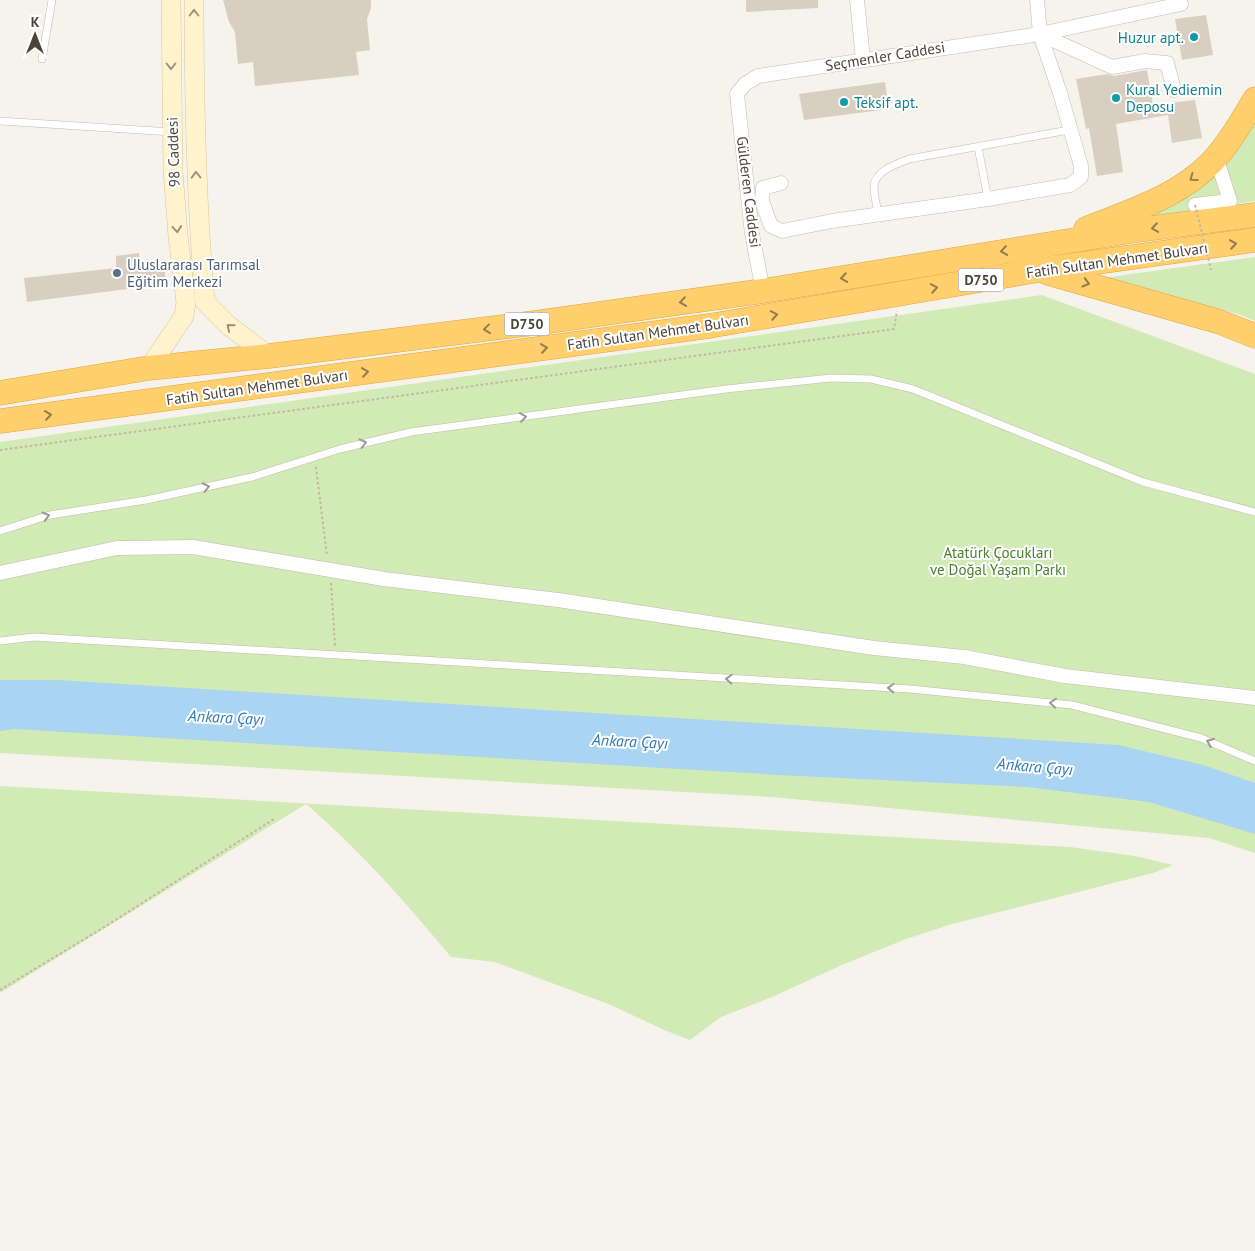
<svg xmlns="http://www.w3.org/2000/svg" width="1255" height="1251" viewBox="0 0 1255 1251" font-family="'PT Sans',sans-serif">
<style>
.green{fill:#d2eab5}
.water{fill:#a9d4f2}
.building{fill:#d8cfc1}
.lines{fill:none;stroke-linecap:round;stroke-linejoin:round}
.lane-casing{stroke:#c2bbae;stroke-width:8}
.street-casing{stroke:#c2bbae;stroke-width:15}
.secondary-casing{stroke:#d6c79b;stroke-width:20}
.highway-casing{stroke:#e0a43c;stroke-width:25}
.path{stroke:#c4b79f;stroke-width:2;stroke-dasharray:2.5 2.5;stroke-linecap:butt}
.lane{stroke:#fff;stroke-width:7}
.street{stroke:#fff;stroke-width:14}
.secondary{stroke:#fff3cd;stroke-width:19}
.highway{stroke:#ffcf6e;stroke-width:24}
.path-bridge{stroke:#c4b79f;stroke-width:2;stroke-dasharray:2.5 2.5;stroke-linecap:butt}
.oneway{stroke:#9c937c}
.oneway2{stroke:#937c4e}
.oneway3{stroke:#9c9892}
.culture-dot{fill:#0f9aa8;stroke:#fff;stroke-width:2}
.service-dot{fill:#5c6f8a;stroke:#fff;stroke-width:2}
.labels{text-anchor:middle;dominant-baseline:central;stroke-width:4;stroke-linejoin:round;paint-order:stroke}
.shield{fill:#fff;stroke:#817c74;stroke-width:1}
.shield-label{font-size:14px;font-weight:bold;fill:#4b4439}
.culture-label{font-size:15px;fill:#0d838f;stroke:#fff;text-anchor:start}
.street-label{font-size:15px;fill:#4b4439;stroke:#fff}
.service-label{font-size:15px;fill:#4e5e75;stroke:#fff;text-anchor:start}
.park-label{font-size:15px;fill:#4a7f2a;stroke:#fff}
.water-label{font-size:16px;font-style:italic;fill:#2e7ab2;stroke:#fff}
</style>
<rect width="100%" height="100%" fill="#f6f3ec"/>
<g class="green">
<path d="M1255,113V201L1131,220Z"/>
<path d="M1255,257V321L1238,314L1102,278Z"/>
<path d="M1042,295L1255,374V853L1209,838L771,797L0,753V442Z"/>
<path d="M0,786L1070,847L1135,856L1173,865L1153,873L952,924L906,939L842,965L772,997L721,1017L690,1040L664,1030L611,1005L495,962L451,957C406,903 360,850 306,804L0,993Z"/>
</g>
<path class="water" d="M0,680H57L1118,745L1203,765L1255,783V834L1149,802L1027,787L779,775L14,729L0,731Z"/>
<g class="building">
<path d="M223,0H371V8L367,19L370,50L356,52L359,75L255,86L253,62L238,64L235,32L229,22Z"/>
<path d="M746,0H818V8L746,12Z"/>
<path d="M1206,15L1213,55L1182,60L1175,19Z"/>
<path d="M1147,70L1153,105L1195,100L1202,138L1172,143L1168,115L1116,124L1123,172L1097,176L1089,128L1086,129L1076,79L1107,74L1114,76Z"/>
<path d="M885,82L889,109L804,120L799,94Z"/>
<path d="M139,253L140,265L164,262L166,284L27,302L24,278L116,268V256Z"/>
</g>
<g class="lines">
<g class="lane-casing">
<g id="lane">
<path d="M42,59L52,0"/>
<path d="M0,121L172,132"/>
<path d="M978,147L988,199"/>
<path d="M878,214C877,206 874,196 874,187C874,171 897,164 909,159L1069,130"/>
<path d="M0,531L50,515L146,500L252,477L340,449L411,432L726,389L831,378L871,379L913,389L1143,482L1255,512"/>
<path d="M0,641L34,637L910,689L1072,705L1201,738L1255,761"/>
</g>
</g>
<g class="street-casing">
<g id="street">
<path d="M857,0L863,59"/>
<path d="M1040,34L1112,67L1145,61L1167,63L1174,90"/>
<path d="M781,183L763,188L762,201L771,226L782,231L832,221L988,199L1070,185L1081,177V166L1060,93L1040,34L1037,0"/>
<path d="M1195,205L1230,201L1216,157"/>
<path d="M763,291L752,234L737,94L745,84L758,76L1040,34L1181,4"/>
<path d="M0,573L117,548L193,547L384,579L558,600L874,648L964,657L1065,676L1255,698"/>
</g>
</g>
<g class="secondary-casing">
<g id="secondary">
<path d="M194,0C194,102 196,201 205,302L229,326L269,356"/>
<path d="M149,368L184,316L186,302L178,236L173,171L171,0"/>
</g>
</g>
<g class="highway-casing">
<g id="highway">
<path d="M1086,229C1128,212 1178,197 1211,163C1229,144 1242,121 1255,99"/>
<path d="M1048,273L1220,322L1255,336"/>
<path d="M0,393L149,368L269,356L542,322L763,291L1137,230L1255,215"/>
<path d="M0,421L709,326L1039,270L1255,240"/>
</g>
</g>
<g class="path">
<path d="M0,450L894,329L897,311"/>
<path d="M316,467L327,556"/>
<path d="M331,583L335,646"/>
<path d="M0,990L106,926L274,819"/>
</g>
<use href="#lane" class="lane"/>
<use href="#street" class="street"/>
<use href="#secondary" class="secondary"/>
<use href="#highway" class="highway"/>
<path class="path-bridge" d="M1195,205L1211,270"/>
</g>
<defs><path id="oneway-chevron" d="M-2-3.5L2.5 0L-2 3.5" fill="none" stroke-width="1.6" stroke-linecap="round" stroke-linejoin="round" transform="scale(1.25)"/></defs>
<g class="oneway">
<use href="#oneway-chevron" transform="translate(194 13) rotate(-90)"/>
<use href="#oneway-chevron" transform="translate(171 66) rotate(90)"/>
<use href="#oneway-chevron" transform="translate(196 175) rotate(-92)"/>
<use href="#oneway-chevron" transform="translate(177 229) rotate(85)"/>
<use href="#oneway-chevron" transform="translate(230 327) rotate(-140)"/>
</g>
<g class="oneway2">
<use href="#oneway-chevron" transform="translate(1193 178) rotate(144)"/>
<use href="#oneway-chevron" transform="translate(1155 228) rotate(172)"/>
<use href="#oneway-chevron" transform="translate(1233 244) rotate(-8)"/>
<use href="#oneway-chevron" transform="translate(1004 251) rotate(171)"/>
<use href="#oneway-chevron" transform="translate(844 278) rotate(171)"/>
<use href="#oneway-chevron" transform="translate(1086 283) rotate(16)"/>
<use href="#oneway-chevron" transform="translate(934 288) rotate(-10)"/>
<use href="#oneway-chevron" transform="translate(683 302) rotate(172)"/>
<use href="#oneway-chevron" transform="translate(774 315) rotate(-10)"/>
<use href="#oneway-chevron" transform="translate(487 329) rotate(173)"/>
<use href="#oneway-chevron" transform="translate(544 348) rotate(-8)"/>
<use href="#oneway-chevron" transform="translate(365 372) rotate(-8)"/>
<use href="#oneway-chevron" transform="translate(48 415) rotate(-8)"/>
</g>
<g class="oneway3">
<use href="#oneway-chevron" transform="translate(523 417) rotate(-8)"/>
<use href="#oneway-chevron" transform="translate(363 443) rotate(-14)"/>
<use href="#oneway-chevron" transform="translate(206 487) rotate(-12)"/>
<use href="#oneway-chevron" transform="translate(46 516) rotate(-16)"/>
<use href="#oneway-chevron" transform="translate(729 679) rotate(-177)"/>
<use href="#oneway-chevron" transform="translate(891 688) rotate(-177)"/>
<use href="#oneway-chevron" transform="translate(1053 703) rotate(-175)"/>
<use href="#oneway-chevron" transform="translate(1210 742) rotate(-157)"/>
</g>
<g class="culture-dot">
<circle cx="1194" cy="37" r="5"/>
<circle cx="1116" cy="98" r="5"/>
<circle cx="844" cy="102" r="5"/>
</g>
<circle class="service-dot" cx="117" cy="273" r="5"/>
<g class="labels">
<g class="shield">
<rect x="958.5" y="268.5" width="45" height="23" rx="4"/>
<rect x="504.5" y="312.5" width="45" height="23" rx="4"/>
</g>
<g class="shield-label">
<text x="981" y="280">D750</text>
<text x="527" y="324">D750</text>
</g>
<g class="culture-label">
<text x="1184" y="37" text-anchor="end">Huzur apt.</text>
<text x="1126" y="89">Kural Yediemin<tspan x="1126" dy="17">Deposu</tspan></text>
<text x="854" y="102">Teksif apt.</text>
</g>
<g class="street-label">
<text transform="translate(885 56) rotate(-9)">Seçmenler Caddesi</text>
<text transform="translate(173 152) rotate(-92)">98 Caddesi</text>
<text transform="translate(749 192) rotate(83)">Gülderen Caddesi</text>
<text transform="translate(1117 260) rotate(-8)">Fatih Sultan Mehmet Bulvarı</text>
<text transform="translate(658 332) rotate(-8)">Fatih Sultan Mehmet Bulvarı</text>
<text transform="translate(257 387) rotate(-8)">Fatih Sultan Mehmet Bulvarı</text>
</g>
<g class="service-label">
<text x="127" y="264">Uluslararası Tarımsal<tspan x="127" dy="17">Eğitim Merkezi</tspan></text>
</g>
<g class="park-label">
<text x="998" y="552">Atatürk Çocukları<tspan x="998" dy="17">ve Doğal Yaşam Parkı</tspan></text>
</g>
<g class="water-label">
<text transform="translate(226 717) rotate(3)">Ankara Çayı</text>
<text transform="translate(630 741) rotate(3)">Ankara Çayı</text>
<text transform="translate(1035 766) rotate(5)">Ankara Çayı</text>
</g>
</g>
<g transform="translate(35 35)" stroke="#ffffff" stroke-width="4" paint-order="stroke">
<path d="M0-4L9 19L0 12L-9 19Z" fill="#4b4439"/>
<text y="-8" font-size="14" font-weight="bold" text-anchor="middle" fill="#4b4439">K</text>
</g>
</svg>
